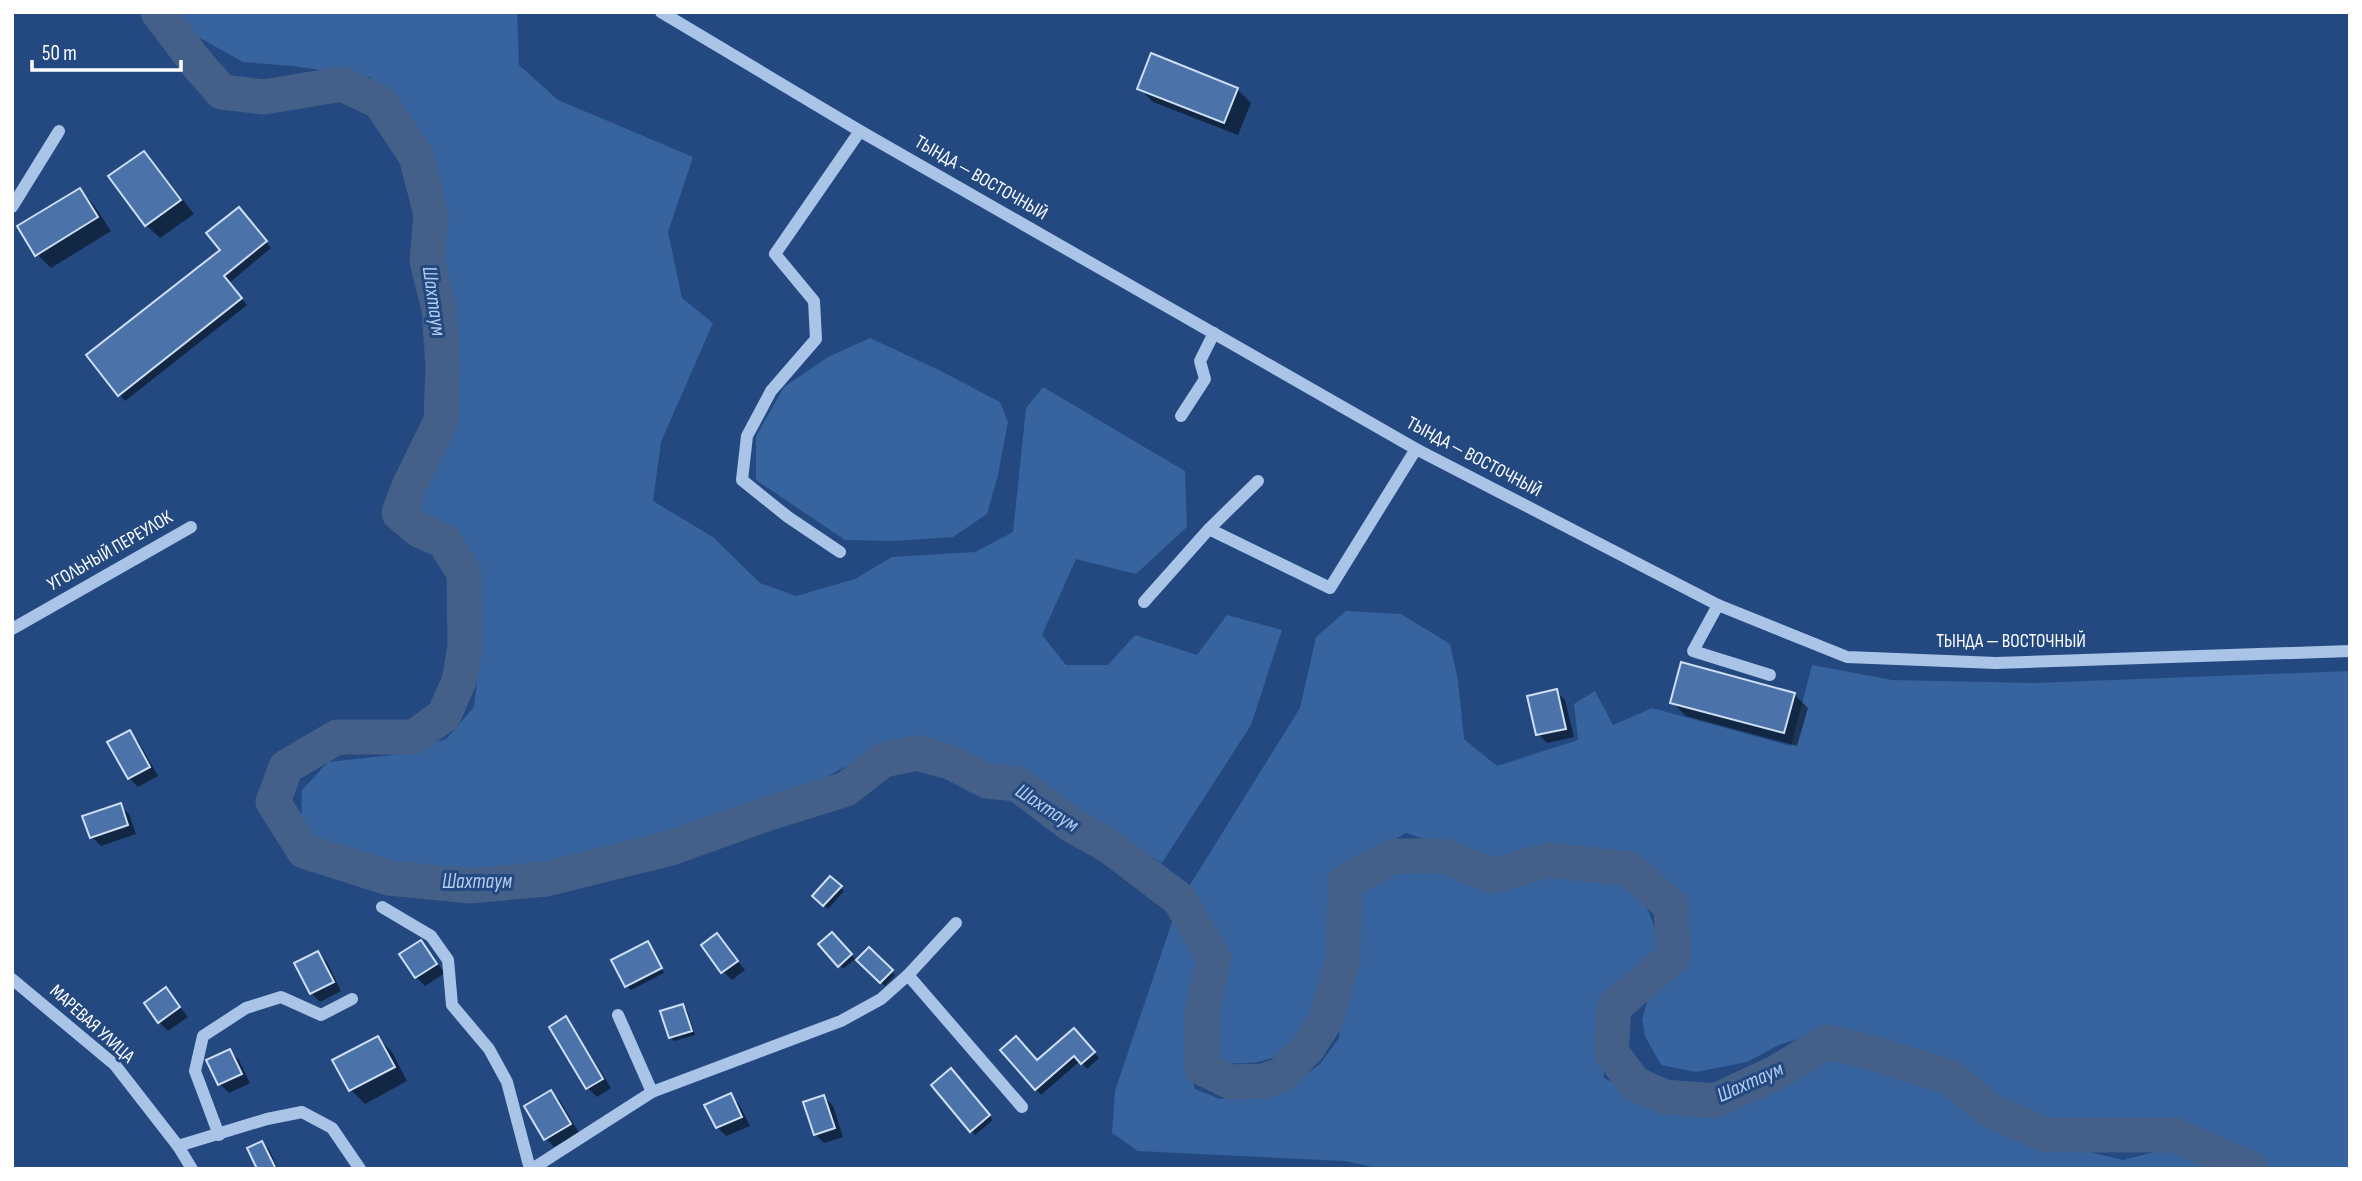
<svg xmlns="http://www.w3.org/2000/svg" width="2362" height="1181" viewBox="0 0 2362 1181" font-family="'Sofia Sans Condensed',sans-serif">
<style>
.green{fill:#37639e}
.shadow{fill:#0007}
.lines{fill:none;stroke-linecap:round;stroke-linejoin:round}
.river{stroke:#446088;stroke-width:35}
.building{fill:#4b73a9;stroke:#cddef5;stroke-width:2}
.minor{stroke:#a9c4e7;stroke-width:12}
.labels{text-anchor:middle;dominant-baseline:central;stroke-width:6;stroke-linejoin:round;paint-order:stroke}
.street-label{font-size:19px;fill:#fff;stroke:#234980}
.water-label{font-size:21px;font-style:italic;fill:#b4ceef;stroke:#234980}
</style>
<rect width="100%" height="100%" fill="#234980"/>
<g class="green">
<path d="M172,12H517L519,65L558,100L693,157L668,232L682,298L713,323L661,442L653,501L713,537L760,583L796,596L855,579L892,557L975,552L1013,532L1026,408L1043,387L1185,471L1187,527L1136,574L1076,559L1042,635L1066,665H1108L1135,635L1197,655L1227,615L1282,630L1251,725L1162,863L1099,826L1056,794L1018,772L913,744L875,751L811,785L729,813L601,851L495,873L394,865L324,846L301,828L302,790L328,762L393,755L446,739L474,707L480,654L475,576L448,527L416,508L456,410L454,299L441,260L440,197L411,129L370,77L293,66L243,62L193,34Z"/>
<path d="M870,338L941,371L1000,402L1008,422L998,475L987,514L953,537L894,541L845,540L756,480V436L784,387L828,357Z"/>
<path d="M1346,611L1401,614L1450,644L1458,680L1464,739L1497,766L1578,740L1574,704L1595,691L1613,725L1652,708L1791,746L1812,665L1892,680L2034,683L2350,671V1169H2272L2220,1138L2195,1127L2161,1120L2128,1127H2063L2033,1117L1992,1096L1958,1068L1891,1046L1826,1030L1779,1045L1747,1062L1696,1072L1661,1065L1645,1036L1642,1020L1650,992L1673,976L1684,950L1682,930L1672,893L1647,869L1605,854L1550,850L1513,857L1481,858L1406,833C1385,845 1358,854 1342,873C1335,881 1336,903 1334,914C1330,945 1318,1028 1293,1047C1272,1062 1246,1066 1221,1062L1213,1041L1209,1016L1223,952L1188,888L1300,708L1316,637Z"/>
<path d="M1438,863L1461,877L1492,883L1551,869L1599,873L1632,882C1646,906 1669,940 1648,967C1639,978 1620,981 1613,993C1598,1017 1604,1051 1604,1078L1672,1112L1699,1116L1728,1106L1797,1067L1843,1058L1944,1081L1977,1113L2027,1137L2123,1160L2174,1147L2214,1169H1383L1345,1161L1138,1151L1112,1133L1115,1091L1175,913L1203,968L1190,1022L1188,1063L1195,1089L1220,1099L1283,1091L1320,1064L1339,1038L1352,938V901L1371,878L1405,865Z"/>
</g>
<g class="shadow">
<path d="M1139,88L1237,89L1251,103L1238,135L1153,102Z"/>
<path d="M144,154L157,167L194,214L160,238L146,225Z"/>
<path d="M80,190L93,204L111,231L51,268L37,254Z"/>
<path d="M244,215L271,248L229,283L247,305L125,401L89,356L223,250Z"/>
<path d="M1556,691L1565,700L1574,737L1547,743L1538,734Z"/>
<path d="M1794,694L1808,708L1797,746L1686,716L1672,702Z"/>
<path d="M129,732L138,741L158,776L138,787L129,778Z"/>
<path d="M120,805L129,814L136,834L101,846L92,837Z"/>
<path d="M830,878L844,891L828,909L814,895Z"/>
<path d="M832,934L855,959L843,969L821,944Z"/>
<path d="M717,935L745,970L732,980L723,971Z"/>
<path d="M421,942L445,973L425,986L416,977Z"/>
<path d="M651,947L664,973L631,990L627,986Z"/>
<path d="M869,949L895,975L885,986L858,960Z"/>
<path d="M318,953L327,962L341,991L320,1002L311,993Z"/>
<path d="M166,989L188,1017L168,1031L159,1022Z"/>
<path d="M683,1006L687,1010L695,1035L674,1041L670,1037Z"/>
<path d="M566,1019L574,1028L611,1088L597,1097L588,1088Z"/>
<path d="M1080,1036L1099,1058L1087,1069L1080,1061L1041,1095L1036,1089L1038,1062Z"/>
<path d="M378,1038L392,1052L407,1081L365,1104L351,1090Z"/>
<path d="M230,1051L239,1060L250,1083L229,1093L220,1084L209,1061Z"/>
<path d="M955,1075L993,1120L975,1135L971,1131Z"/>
<path d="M551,1092L560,1101L579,1133L554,1147L546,1138Z"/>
<path d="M730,1095L739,1104L750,1126L726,1136L717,1127Z"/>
<path d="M824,1097L833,1106L843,1137L824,1143L815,1134Z"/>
<path d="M262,1143L269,1149L278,1169H258Z"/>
</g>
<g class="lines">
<path class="river" d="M158,12L198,65L222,92L264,97L342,84L380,102L416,156L431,214L427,261L439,309L443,366L441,421L409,486L399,513L419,530L444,541L464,573L465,647L459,681L444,715L414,737H337L286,767L273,802L304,851L389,878L470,886L546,879L671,848L769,813L846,789L883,760L917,753L950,762L987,781L1017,784L1070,824L1109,846L1179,899L1214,958L1202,1011V1068L1231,1082L1264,1081L1281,1075L1307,1049L1326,1020L1343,960L1345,882L1394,856H1444L1492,876L1549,860L1629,869L1671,906L1673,957L1614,1007L1611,1052L1635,1084L1665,1097L1715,1101L1777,1072L1827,1042L1862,1050L1951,1077L1989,1110L2046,1135H2174L2251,1169"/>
</g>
<g class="building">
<path d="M1151,53L1238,88L1224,123L1137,89Z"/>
<path d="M144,151L181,200L145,226L108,176Z"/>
<path d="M80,188L98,217L35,256L17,226Z"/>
<path d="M239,207L267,241L224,276L242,298L118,396L86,355L220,250L206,233Z"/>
<path d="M1681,662L1795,693L1784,733L1670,703Z"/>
<path d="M1557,689L1566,729L1536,735L1527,696Z"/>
<path d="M130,730L150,767L128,779L107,742Z"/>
<path d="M121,803L128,825L90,838L82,816Z"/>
<path d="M830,876L842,886L823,906L812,896Z"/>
<path d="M832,932L852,954L838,967L818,944Z"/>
<path d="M717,933L738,961L721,973L701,945Z"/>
<path d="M421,940L437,964L415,978L399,954Z"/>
<path d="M648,941L662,968L625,987L611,960Z"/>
<path d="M869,947L893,970L880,983L856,960Z"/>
<path d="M318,951L334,982L310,994L294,963Z"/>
<path d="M166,987L180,1007L158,1023L144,1003Z"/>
<path d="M683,1004L692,1031L669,1038L660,1011Z"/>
<path d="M566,1016L603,1079L586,1089L549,1027Z"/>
<path d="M1074,1028L1095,1052L1081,1064L1074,1056L1035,1090L1000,1050L1016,1036L1037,1060Z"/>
<path d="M378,1036L395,1067L349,1091L332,1060Z"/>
<path d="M230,1049L242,1074L218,1085L206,1060Z"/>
<path d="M951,1068L990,1115L970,1132L931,1085Z"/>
<path d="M551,1090L571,1124L544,1140L524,1106Z"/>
<path d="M731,1093L742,1117L716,1128L704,1105Z"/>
<path d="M824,1095L835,1128L814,1135L803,1102Z"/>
<path d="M262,1141L276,1169H257L247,1148Z"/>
</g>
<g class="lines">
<g class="minor">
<path d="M661,12L860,131L1416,449L1718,605L1847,657L1996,663L2350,651"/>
<path d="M12,207L59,131"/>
<path d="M1181,416L1205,379L1200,361L1214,333"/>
<path d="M1258,481L1209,529L1330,588L1416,449"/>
<path d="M840,552L788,517L742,480L747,436L771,391L816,339L814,301L775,254L860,131"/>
<path d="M1144,602L1209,529"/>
<path d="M1718,605L1693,651L1770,675"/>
<path d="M12,629L191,527"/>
<path d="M382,907L431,936L448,960L452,1005L489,1049L507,1082L530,1169"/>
<path d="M908,975L956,923"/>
<path d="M12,979L115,1065L178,1146L192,1169"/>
<path d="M618,1015L652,1092"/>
<path d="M219,1135L195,1071L203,1036L246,1008L281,997L321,1015L352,999"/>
<path d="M178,1146L267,1119L302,1112L332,1128L360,1169"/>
<path d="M532,1169L652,1092L841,1021L881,999L908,975L1022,1107"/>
</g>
</g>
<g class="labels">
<g class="street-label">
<text transform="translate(981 178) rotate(30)">ТЫНДА — ВОСТОЧНЫЙ</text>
<text transform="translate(1474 457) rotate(28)">ТЫНДА — ВОСТОЧНЫЙ</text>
<text transform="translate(110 551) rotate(-30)">УГОЛЬНЫЙ ПЕРЕУЛОК</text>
<text x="2011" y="641">ТЫНДА — ВОСТОЧНЫЙ</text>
<text transform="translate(92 1024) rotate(42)">МАРЕВАЯ УЛИЦА</text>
</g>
<g class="water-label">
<text transform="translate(434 301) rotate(82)">Шахтаум</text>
<text transform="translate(1047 808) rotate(33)">Шахтаум</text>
<text x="477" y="881">Шахтаум</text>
<text transform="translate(1750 1082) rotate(-24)">Шахтаум</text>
</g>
</g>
<rect width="2362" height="1181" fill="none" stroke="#ffffff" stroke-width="28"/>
<path d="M32 60v10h149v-10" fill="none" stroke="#ffffff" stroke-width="3.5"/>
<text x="42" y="60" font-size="21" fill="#ffffff" stroke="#234980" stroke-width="5" paint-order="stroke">50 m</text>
</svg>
